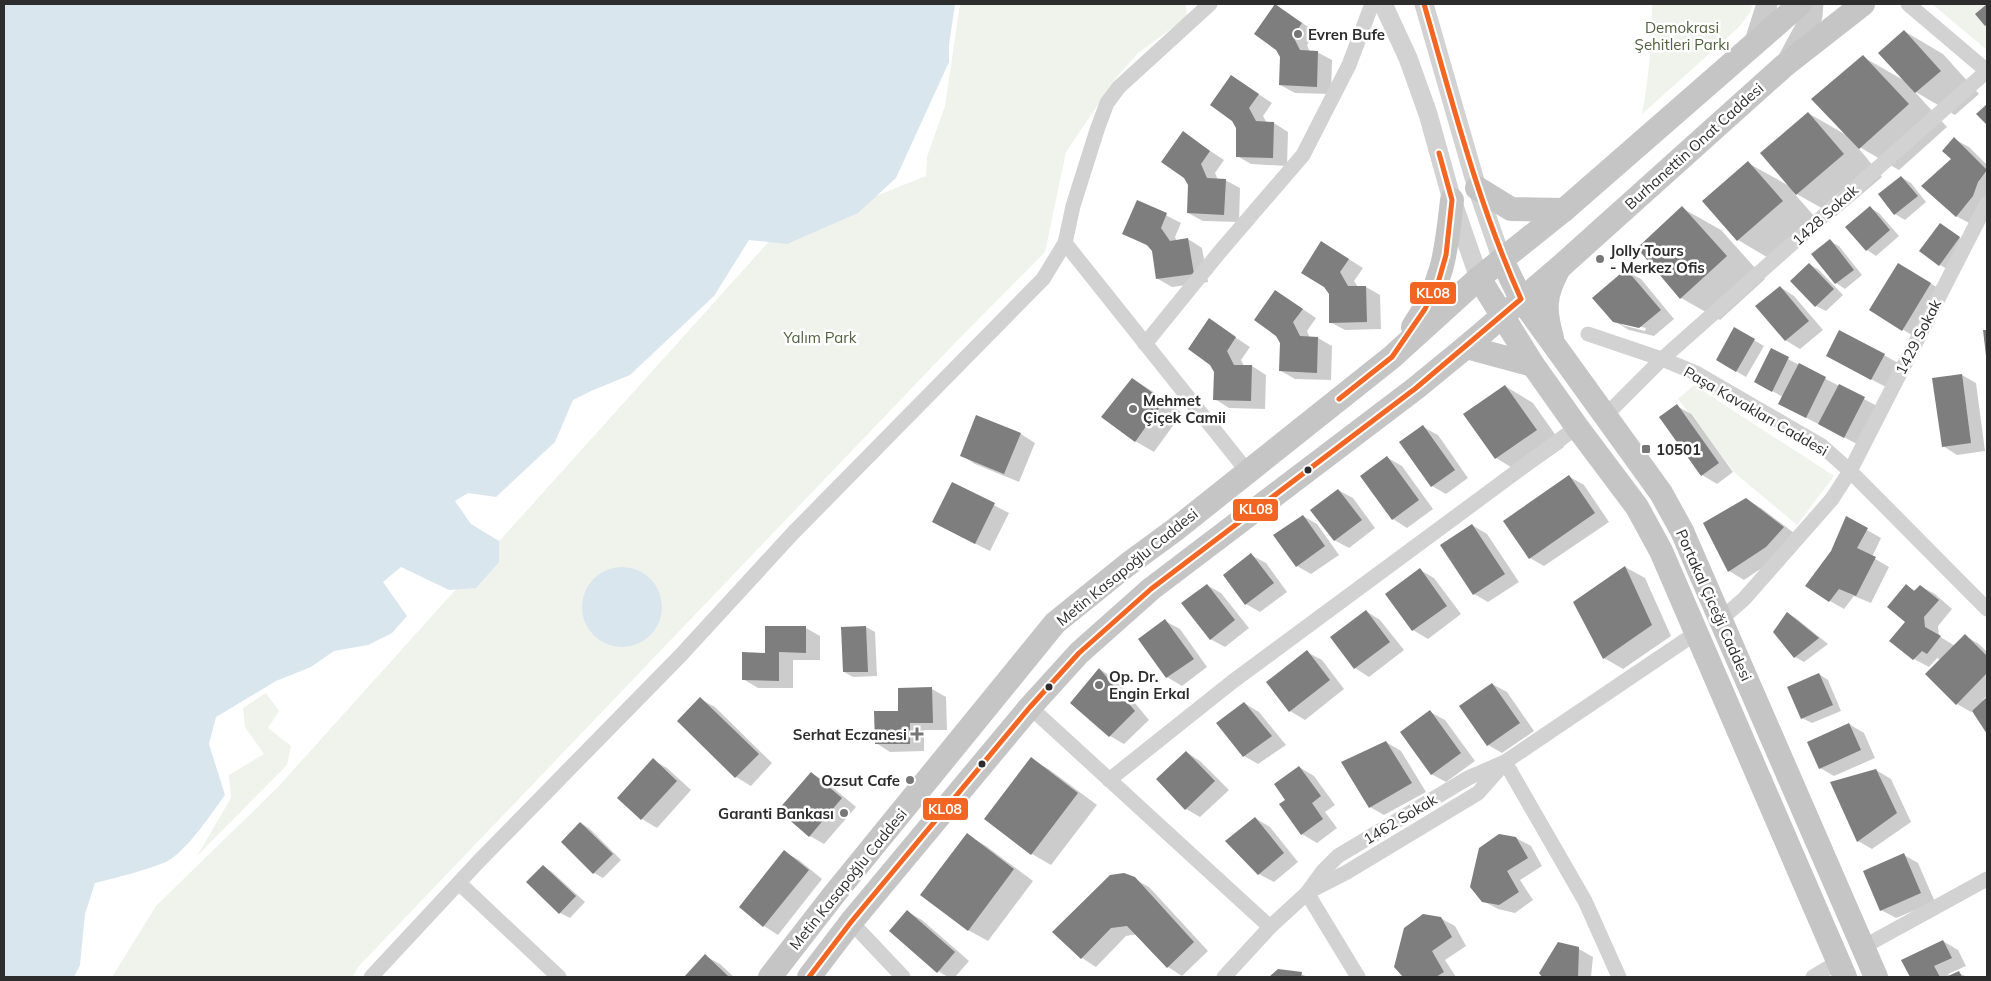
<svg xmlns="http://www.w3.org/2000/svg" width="1991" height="981" viewBox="0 0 1991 981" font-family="Mulish,sans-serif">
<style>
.green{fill:#f0f2ec}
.water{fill:#dae6ee}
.shadow{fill:#0003;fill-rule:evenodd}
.building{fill:#7e7e7e}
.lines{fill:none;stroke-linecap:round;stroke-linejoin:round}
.minor{stroke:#d2d2d2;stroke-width:15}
.tertiary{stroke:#d2d2d2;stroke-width:19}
.secondary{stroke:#cbcbcb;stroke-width:21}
.primary{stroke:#c5c5c5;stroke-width:24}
.bus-1-casing{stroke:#fff;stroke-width:9}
.bus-1{stroke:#f26522;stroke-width:5}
.poi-dot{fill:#767676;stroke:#fff;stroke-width:2}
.bus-dot{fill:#2d2d2d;stroke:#fff;stroke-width:2}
.labels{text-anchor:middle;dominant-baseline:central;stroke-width:5;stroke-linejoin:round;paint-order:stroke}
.park-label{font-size:15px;fill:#516240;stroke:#fff}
.poi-label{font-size:15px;font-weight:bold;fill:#2d2d2d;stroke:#fff;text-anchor:start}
.street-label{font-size:15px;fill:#2d2d2d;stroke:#fff}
.line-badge{stroke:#fff;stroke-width:2}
.badge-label{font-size:14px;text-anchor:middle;font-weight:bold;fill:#fff}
</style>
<rect width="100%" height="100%" fill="#fff"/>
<g class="green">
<path d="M960,4H1186L1187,17L1138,53L1116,78L1066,152L1045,252L952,346L357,968L353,977H112L156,906L278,787L773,237L926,176L927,157L945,106Z"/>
<path d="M1652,4H1752L1751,11L1739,27L1642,114C1649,78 1652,40 1652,4Z"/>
<path d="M1932,4H1987V50Z"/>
<path d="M1694,385L1834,476L1797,525L1735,473L1678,399Z"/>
<path d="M266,693L279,711L268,728L291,746L287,765L197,856L231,798L229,775L264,754L245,727L243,708Z"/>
</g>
<g class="water">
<path d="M4,4H955L949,45V62L896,178L858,213L787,244L749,240L714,296L630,375L591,391L573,400L555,442L496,497L468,493L455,501L471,524L499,541V562L476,588L449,590L401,567L383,582L407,616L392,633L368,645L334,651L311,667L276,681L216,717L209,744L225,795C211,814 186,852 166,862C143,871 119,877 95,883L85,914L80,965L74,977H4Z"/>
<circle cx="622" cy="607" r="40"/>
</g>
<g class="shadow">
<path d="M1275,5L1316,32L1307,45L1310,52H1317L1332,60L1331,94L1295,93L1280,85L1281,57Z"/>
<path d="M1904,31L1943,54L1979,94L1955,115L1914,91L1947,127L1899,170L1856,145L1882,177L1836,216L1793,192L1821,224L1777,263L1738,240L1748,163L1791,187L1808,113L1848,136L1863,57L1905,81Z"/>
<path d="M1232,77L1272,103L1263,116L1267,123H1274L1288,132L1287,166L1251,164L1237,156L1238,128Z"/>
<path d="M1183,133L1224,160L1215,173L1218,180H1225L1240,188L1239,222L1203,221L1188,213L1189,185Z"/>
<path d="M1954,139L1969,147L1987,165V204L1971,224L1956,216L1952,159Z"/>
<path d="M1901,177L1911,183L1926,202L1905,220L1895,214L1880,195Z"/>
<path d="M1138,201L1181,223L1175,237L1177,241L1188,239L1202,248L1208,282L1172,287L1158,279L1153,251L1150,247L1123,233Z"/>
<path d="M1682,208L1721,230L1765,279L1720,320L1681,298Z"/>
<path d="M1870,208L1879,213L1899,236L1876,256L1867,250L1847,227Z"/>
<path d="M1950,230L1968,244L1949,270L1940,265Z"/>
<path d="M1830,241L1839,246L1862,275L1845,289L1836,283Z"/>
<path d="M1336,251L1363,268L1354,281L1358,287H1366L1380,295L1381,329L1345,330L1330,322Z"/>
<path d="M1809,264L1819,270L1843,295L1826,311L1816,306Z"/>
<path d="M1898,264L1945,292L1917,338L1870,310Z"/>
<path d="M1626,271L1641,279L1674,319L1654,336L1629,330L1614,321ZM1622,323L1646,328L1645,331L1622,325Z"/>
<path d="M1780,287L1794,296L1823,330L1800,349L1785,340Z"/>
<path d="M1276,291L1316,318L1307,331L1310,338H1318L1332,346L1331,380L1295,379L1281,371L1282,343Z"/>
<path d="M1209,320L1250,347L1241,360L1244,366H1252L1266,375L1265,409L1229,408L1215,399V371L1211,364Z"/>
<path d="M1735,329L1764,346L1746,377L1717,360Z"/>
<path d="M1771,350L1879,407L1859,445L1795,412L1783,397L1765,387Z"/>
<path d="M1884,355L1898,363L1886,387L1842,364Z"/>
<path d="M1962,375L1976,383L1985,451L1957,455L1943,446Z"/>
<path d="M1133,379L1152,391L1182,413L1154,452L1135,441Z"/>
<path d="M1505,386L1533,403L1564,447L1524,475L1496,458Z"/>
<path d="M1677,406L1691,414L1733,472L1717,484L1702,475L1661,418Z"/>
<path d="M977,416L1021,434L1035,443L1019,482L975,464L961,455Z"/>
<path d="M1423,427L1438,435L1468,478L1446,494L1432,486Z"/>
<path d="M1388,458L1402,466L1433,509L1407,528L1393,519Z"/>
<path d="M1570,477L1584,485L1609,522L1544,566L1530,558Z"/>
<path d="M953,484L1009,513L990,551L948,530Z"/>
<path d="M1338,490L1353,498L1375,528L1349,548L1334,540Z"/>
<path d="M1746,499L1761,508L1798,536L1781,555L1744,580L1729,571L1704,524Z"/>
<path d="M1303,516L1317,524L1339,555L1311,574L1297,566Z"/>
<path d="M1846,518L1881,538L1872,557L1889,567L1871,603L1854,596L1844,609L1830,601L1832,552Z"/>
<path d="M1472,525L1487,534L1519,582L1488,602L1474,594Z"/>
<path d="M1251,555L1266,563L1287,592L1260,612L1246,604Z"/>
<path d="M1625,567L1645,578L1671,636L1623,669L1604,658L1574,602Z"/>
<path d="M1420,570L1434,578L1461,614L1428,639L1413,630Z"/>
<path d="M1207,585L1221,593L1249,628L1225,647L1210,639Z"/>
<path d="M1906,586L1916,591L1920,586L1935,594L1952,609L1938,626L1939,636L1955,646L1965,636L1979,644L1987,652V696L1983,700L1984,702L1987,699V731L1973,710L1971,712L1957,704L1941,660L1937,658L1929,667L1914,659L1891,641L1907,622Z"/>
<path d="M1366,611L1380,620L1404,650L1369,677L1355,668Z"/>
<path d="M1787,613L1797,619L1828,644L1804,662L1795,657Z"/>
<path d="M1165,621L1180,629L1207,667L1182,686L1167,677L1140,639Z"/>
<path d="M866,627L875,632L877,676L853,677L844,672Z"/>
<path d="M806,628L820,636V660H793V688H758L743,679L766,654Z"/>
<path d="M1307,652L1322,660L1344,689L1305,720L1290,711L1268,683Z"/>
<path d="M1099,669L1114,678L1149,720L1124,744L1110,736Z"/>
<path d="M1819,674L1828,680L1841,711L1812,723L1802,718Z"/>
<path d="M1492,684L1507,692L1534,731L1502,753L1488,745Z"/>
<path d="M932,689L946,697L947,730H924V751L890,752L876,743L899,712Z"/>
<path d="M700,699L715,707L772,763L751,786L736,777L679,721Z"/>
<path d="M1244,703L1259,712L1286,745L1258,764L1244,756Z"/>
<path d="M1430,712L1445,720L1475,761L1446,782L1431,774Z"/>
<path d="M1849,724L1864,733L1875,758L1834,776L1820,768Z"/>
<path d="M1386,742L1401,751L1426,792L1384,815L1370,807Z"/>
<path d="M1186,752L1200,761L1229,790L1200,817L1186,809Z"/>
<path d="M1031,759L1050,770L1097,805L1051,865L1032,854L986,818Z"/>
<path d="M653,760L667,768L691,790L657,828L642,819L619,798Z"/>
<path d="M1299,767L1314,776L1335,805L1325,812L1337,828L1317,843L1302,834L1281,804L1287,800Z"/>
<path d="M1876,770L1891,779L1911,822L1872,849L1858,841Z"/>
<path d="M811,773L825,781L856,807L824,844L810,836Z"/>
<path d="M1255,818L1270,827L1298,862L1274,882L1259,874L1226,841Z"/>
<path d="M581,823L590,829L621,860L603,878L594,873Z"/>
<path d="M967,835L986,846L1033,881L988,941L968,930Z"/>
<path d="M1516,838L1531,846L1542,866L1520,880L1533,900L1515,913L1498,909L1483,901Z"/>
<path d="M784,852L799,860L822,879L778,935L764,926L740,907Z"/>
<path d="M1904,855L1918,863L1935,902L1896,918L1881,910Z"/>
<path d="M543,866L552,872L585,902L570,918L560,913Z"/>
<path d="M1134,879L1149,887L1208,951L1182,976L1168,967L1137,934L1126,936L1096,967L1082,958Z"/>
<path d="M908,912L922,920L969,961L955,977H948L938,971Z"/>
<path d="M1440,918L1455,926L1466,946L1445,960L1456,977H1404L1396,966Z"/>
<path d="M1943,941L1958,950L1966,966L1948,974L1950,977L1959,973L1967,977H1911L1903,960Z"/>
<path d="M1579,949L1593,957L1591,977H1543L1541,973Z"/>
<path d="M705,956L720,964L734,977H685Z"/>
<path d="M1278,970L1301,974L1308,977H1271Z"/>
</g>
<g class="building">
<path d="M1275,4L1302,23L1293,36L1300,50L1318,51L1317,87L1279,85L1280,57L1276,50L1254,34Z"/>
<path d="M1987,4V24L1985,26L1975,14Z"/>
<path d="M1904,30L1941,71L1915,93L1878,53Z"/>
<path d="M1863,55L1909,104L1859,149L1811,99Z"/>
<path d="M1231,75L1259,94L1249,108L1256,121L1274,122L1273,158L1236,157V128L1232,121L1210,105Z"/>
<path d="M1987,104V125L1976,114Z"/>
<path d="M1808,112L1844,154L1796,195L1760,153Z"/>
<path d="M1183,131L1210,151L1201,164L1207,178L1226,179L1224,215L1187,213L1188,185L1184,178L1161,162Z"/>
<path d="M1954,137L1987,170L1978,182L1973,196L1956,217L1921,186L1951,159L1942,151Z"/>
<path d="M1748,161L1783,201L1737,241L1702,201Z"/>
<path d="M1901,176L1918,196L1894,215L1878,194Z"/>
<path d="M1137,200L1167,213L1161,228L1170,241L1188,238L1194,274L1156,279L1152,251L1147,245L1122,234Z"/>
<path d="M1682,206L1727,256L1680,299L1637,248Z"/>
<path d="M1870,206L1890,230L1866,251L1845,227Z"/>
<path d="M1940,223L1960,237L1939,266L1919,251Z"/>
<path d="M1830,239L1854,270L1835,284L1811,254Z"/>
<path d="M1321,241L1349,259L1340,272L1348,286H1366L1367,322L1329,323V294L1324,287L1301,273Z"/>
<path d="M1809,263L1834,289L1815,307L1790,281Z"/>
<path d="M1898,263L1931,283L1902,331L1869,310Z"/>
<path d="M1626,269L1661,310L1639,328L1613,322L1592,298Z"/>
<path d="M1780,286L1809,321L1785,341L1755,306Z"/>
<path d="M1275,290L1303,309L1293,322L1300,336L1318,337L1317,373L1279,371L1280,343L1276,336L1254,320Z"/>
<path d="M1209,318L1236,337L1227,351L1234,365H1252L1251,401L1213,400L1214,372L1210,365L1188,349Z"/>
<path d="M1734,327L1755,339L1736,372L1716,360Z"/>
<path d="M1839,330L1885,354L1871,380L1826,356Z"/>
<path d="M1983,330H1987V356H1986Z"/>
<path d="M1771,348L1789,357L1772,392L1754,382Z"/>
<path d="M1799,363L1826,377L1806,418L1778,404Z"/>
<path d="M1962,374L1971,443L1942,447L1932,378Z"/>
<path d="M1132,378L1164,401L1135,442L1101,417Z"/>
<path d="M1839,384L1865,397L1844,438L1818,424Z"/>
<path d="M1505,385L1537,430L1495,459L1463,414Z"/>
<path d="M1677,404L1719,463L1701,476L1659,417Z"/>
<path d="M976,415L1021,433L1004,474L960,456Z"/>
<path d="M1423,425L1455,470L1431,487L1399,442Z"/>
<path d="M1387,456L1419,500L1392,520L1360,476Z"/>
<path d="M1569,475L1595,513L1529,559L1503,521Z"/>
<path d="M952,482L995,503L975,544L932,522Z"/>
<path d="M1338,489L1362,520L1334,541L1310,510Z"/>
<path d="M1746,498L1784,527L1766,547L1728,572L1703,523Z"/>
<path d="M1303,515L1325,546L1296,567L1273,535Z"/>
<path d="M1846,516L1868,528L1857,548L1876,557L1856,596L1839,589L1829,602L1805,586L1831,551Z"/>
<path d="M1472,524L1505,574L1473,595L1440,545Z"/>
<path d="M1251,553L1274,583L1245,605L1223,575Z"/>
<path d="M1625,566L1652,625L1603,659L1573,602Z"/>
<path d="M1420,568L1447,606L1412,631L1385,594Z"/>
<path d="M1207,584L1235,620L1210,640L1181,603Z"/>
<path d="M1906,584L1914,591L1920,585L1939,600L1924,617L1925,627L1941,636L1927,654L1922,651L1913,660L1889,641L1905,622L1887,607Z"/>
<path d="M1366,610L1390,642L1354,669L1330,637Z"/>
<path d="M1787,612L1819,638L1794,658L1773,632Z"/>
<path d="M1165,619L1194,659L1166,678L1138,639Z"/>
<path d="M765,626H806V653L779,652V681L742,680V652L765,653Z"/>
<path d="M866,626L868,672H843L841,627Z"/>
<path d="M1965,634L1987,656V673L1956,705L1925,674Z"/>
<path d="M1307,650L1330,680L1289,712L1266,682Z"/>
<path d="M1099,668L1135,711L1109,737L1070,703Z"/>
<path d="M1819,673L1833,705L1801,719L1787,687Z"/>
<path d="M1492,683L1520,723L1487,746L1459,706Z"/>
<path d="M932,687L933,723H910V744H875L874,711H898V688Z"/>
<path d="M700,697L759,754L735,778L677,721Z"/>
<path d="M1987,697V734L1972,711Z"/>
<path d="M1244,702L1272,736L1243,757L1216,723Z"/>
<path d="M1430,710L1461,753L1431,775L1400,732Z"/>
<path d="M1849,723L1861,750L1819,769L1807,742Z"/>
<path d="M1386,741L1412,783L1369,808L1341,762Z"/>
<path d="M1186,751L1215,781L1185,810L1156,779Z"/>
<path d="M1031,757L1078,793L1031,855L984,819Z"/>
<path d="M653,758L677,781L641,820L617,798Z"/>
<path d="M1299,766L1321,796L1312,803L1323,819L1301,835L1279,804L1285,800L1274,784Z"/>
<path d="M1876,769L1897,813L1857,842L1830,782Z"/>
<path d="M811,772L842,798L809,837L778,810Z"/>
<path d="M1255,817L1284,853L1258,875L1225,841Z"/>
<path d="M580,822L613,854L593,874L561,842Z"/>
<path d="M967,833L1014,869L968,931L920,895Z"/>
<path d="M1499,834L1516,837L1528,858L1507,871L1519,892L1499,905L1482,902L1470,887L1479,848Z"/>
<path d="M784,850L809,870L763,927L739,907Z"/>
<path d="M1904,853L1921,893L1880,911L1863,871Z"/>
<path d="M543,865L576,896L559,914L526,882Z"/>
<path d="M1124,873L1135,877L1194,942L1167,968L1127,926L1111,928L1081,959L1052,932L1110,875Z"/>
<path d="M907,910L955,952L937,973L889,931Z"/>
<path d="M1423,914L1441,917L1452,937L1432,951L1444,972L1436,977H1403L1394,967L1404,928Z"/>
<path d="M1943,940L1952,958L1934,966L1940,977H1910L1901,960Z"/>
<path d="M1558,942L1579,947L1578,977H1542L1539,973Z"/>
<path d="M705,954L728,976L727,977H684Z"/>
<path d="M1278,969L1302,972L1301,977H1269Z"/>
<path d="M1959,971L1962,977H1946Z"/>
</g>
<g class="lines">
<g class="minor">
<path d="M1908,4L1987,71"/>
<path d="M1065,243L1247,471"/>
<path d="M1588,334L1662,359L1696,373L1822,446L1850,471L1987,609"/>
<path d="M1145,344L1218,254L1303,155L1349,65L1372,4"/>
<path d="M1606,415L1662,359L1987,71"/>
<path d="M1721,619L1744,599L1832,499L1850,471L1987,203"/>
<path d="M1030,707L1270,927"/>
<path d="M1505,762L1585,901L1619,977"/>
<path d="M1109,780L1232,682L1577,427"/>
<path d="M459,883L559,977"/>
<path d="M1310,891L1347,872L1478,793L1501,767"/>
<path d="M1307,893L1358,977"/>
<path d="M851,922L903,977"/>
<path d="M1863,947L1987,879"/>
<path d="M371,977L479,861L680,656L793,533L1043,279L1065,243L1073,206L1097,130L1107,103L1119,87L1210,4"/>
<path d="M1224,977L1270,927L1307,893L1323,871L1338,856L1468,778L1505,762L1696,633"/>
<path d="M1813,977L1838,962"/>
</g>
<g class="tertiary">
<path d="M1383,4L1408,58L1428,114L1452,200L1479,278"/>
<path d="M1424,4L1477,188L1502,260"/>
</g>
<g class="secondary">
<path d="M1754,45L1767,4"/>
<path d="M1788,60L1812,16L1813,4"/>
</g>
<g class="primary">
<path d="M1477,188L1511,209L1564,210"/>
<path d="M1502,260L1521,299L1661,493L1682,531L1876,977"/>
<path d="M1479,278L1533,365L1577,427L1637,507L1661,551L1845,977"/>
<path d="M1413,327C1444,281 1446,253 1452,200"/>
<path d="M1552,338C1544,309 1544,297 1558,270"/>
<path d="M1466,347L1533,365"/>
<path d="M770,977L832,897L1055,623L1127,565L1176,529L1392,357L1479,278L1564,210L1800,4"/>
<path d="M809,977L851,922L1030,707L1079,653L1151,589L1416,388L1466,347L1560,267L1785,65L1863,4"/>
</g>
<g class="bus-1-casing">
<g id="bus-1">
<path d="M1339,399L1392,357L1425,309L1438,283L1446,255L1452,200L1439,153"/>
<path d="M809,977L851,922L1030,707L1079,653L1151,589L1416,388L1521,299C1478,204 1453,104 1424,4"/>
</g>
</g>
<use href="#bus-1" class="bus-1"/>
</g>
<g class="poi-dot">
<circle cx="1298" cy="34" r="5"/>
<circle cx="1600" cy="259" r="5"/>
<circle cx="1133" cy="409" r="5"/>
<rect x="1641" y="444" width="10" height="10" rx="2.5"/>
<circle cx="1099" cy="685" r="5"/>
<path d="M914.5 726.5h5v5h5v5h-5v5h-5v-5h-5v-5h5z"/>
<circle cx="910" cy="780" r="5"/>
<circle cx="844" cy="813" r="5"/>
</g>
<g class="bus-dot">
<circle cx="1308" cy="470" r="4.5"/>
<circle cx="1049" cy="687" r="4.5"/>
<circle cx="982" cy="764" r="4.5"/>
</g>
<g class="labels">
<g class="park-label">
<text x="1682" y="27">Demokrasi<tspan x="1682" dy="17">Şehitleri Parkı</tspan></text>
<text x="820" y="337">Yalım Park</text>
</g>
<g class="poi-label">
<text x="1308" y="34">Evren Bufe</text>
<text x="1610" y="250">Jolly Tours<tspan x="1610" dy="17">- Merkez Ofis</tspan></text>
<text x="1143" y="400">Mehmet<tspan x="1143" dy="17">Çiçek Camii</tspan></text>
<text x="1656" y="449">10501</text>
<text x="1109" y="676">Op. Dr.<tspan x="1109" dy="17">Engin Erkal</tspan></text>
<text x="907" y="734" text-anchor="end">Serhat Eczanesi</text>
<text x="900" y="780" text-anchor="end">Ozsut Cafe</text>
<text x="834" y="813" text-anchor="end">Garanti Bankası</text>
</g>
<g class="street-label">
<text transform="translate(1694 146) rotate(-42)">Burhanettin Onat Caddesi</text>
<text transform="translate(1825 215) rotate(-42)">1428 Sokak</text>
<text transform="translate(1918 337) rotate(-63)">1429 Sokak</text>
<text transform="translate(1756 411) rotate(30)">Paşa Kavakları Caddesi</text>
<text transform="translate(1127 567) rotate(-39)">Metin Kasapoğlu Caddesi</text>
<text transform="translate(1714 605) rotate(66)">Portakal Çiceği Caddesi</text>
<text transform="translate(1400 819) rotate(-31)">1462 Sokak</text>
<text transform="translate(848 879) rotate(-51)">Metin Kasapoğlu Caddesi</text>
</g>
</g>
<g class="line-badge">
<rect x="1409" y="281" width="48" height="24" rx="5" fill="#f26522"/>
<rect x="1232" y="498" width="47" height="24" rx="5" fill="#f26522"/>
<rect x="922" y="797" width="47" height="24" rx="5" fill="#f26522"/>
</g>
<g class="badge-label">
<text x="1433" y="298">KL08</text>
<text x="1256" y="514">KL08</text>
<text x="945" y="814">KL08</text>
</g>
<rect width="1991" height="981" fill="none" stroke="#2d2d2d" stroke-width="10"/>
</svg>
